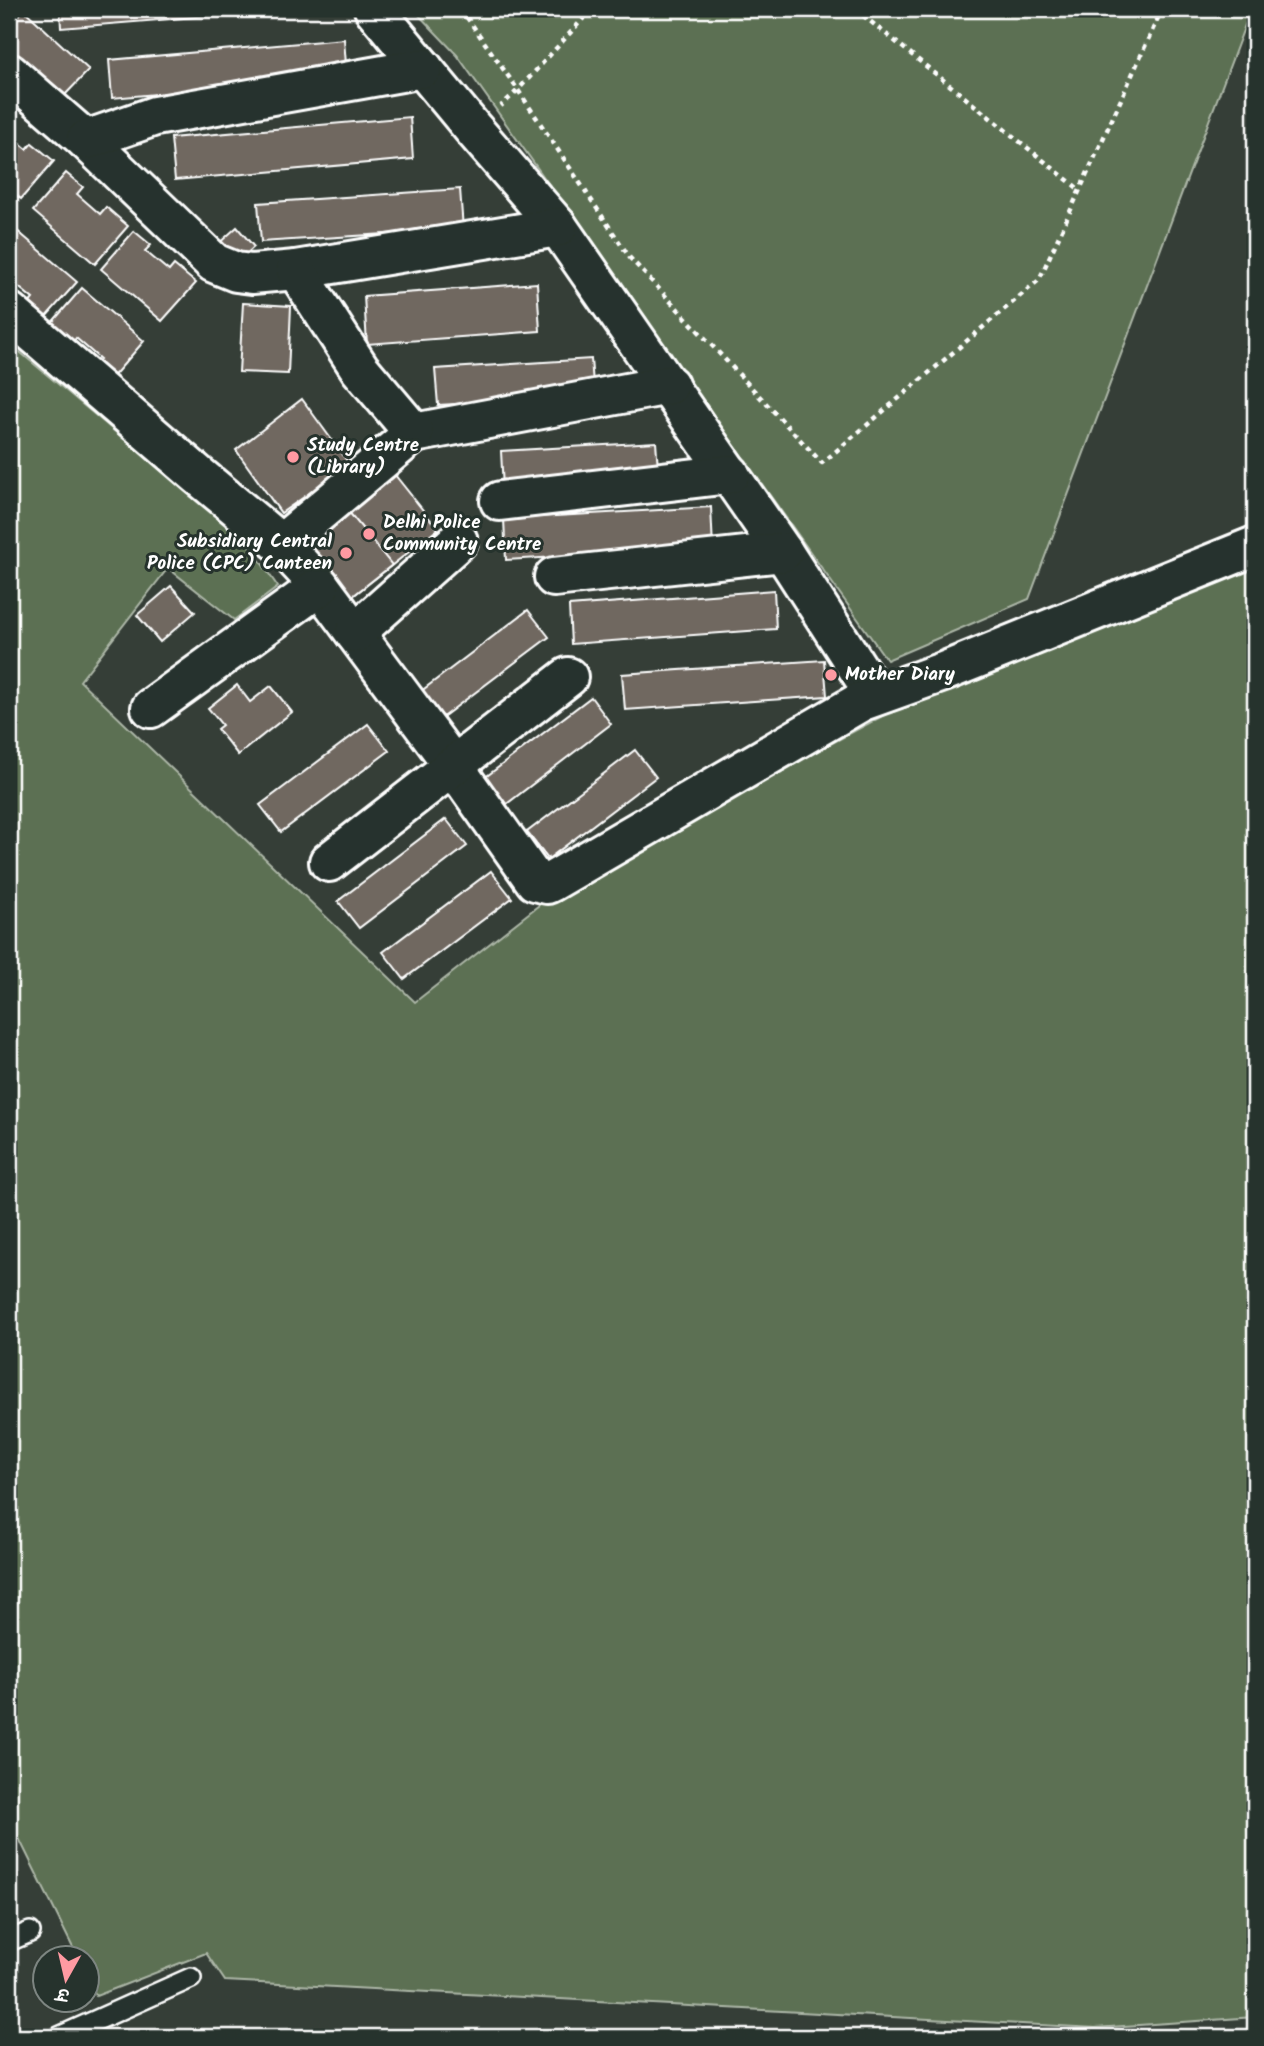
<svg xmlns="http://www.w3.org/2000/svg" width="1264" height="2046" viewBox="0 0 1264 2046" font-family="Kalam,'Playpen Sans Deva',sans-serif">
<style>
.green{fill:#5b6f52;stroke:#adb7a8;stroke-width:2}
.building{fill:#706860;stroke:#fff;stroke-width:2}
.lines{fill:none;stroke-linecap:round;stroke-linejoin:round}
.service-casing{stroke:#fff;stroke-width:24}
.minor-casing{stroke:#fff;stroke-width:44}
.path{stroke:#fff;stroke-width:4.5;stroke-dasharray:5 5;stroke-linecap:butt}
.service{stroke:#26332d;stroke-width:19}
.minor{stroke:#26332d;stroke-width:38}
.poi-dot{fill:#ff9aa2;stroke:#26332d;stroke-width:2.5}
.labels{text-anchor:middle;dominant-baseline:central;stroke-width:6;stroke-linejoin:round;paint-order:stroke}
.poi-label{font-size:19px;font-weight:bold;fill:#fff;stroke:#26332d;text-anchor:start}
</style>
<rect width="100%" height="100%" fill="#353e37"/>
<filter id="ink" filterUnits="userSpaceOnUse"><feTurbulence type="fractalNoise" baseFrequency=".0143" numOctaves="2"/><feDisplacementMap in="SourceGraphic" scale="14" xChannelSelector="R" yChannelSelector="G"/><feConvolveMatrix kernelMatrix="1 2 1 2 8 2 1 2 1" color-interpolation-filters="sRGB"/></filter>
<g filter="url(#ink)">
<g class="green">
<path d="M413,9H1251L1029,599L887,660L457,55Z"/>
<path d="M9,343L247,542L278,587L234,620L168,568L80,681L415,1002L557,891L886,714L1255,561V2017L1095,2028L225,1981L206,1953L96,1996L88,1979V1958H78L9,1818Z"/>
</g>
<g class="building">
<path d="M60,9H294L61,28Z"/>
<path d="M24,10L89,70L61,99L9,51V26Z"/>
<path d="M344,39L347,77L112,98L109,60Z"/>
<path d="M410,117L413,159L175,180L171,138Z"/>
<path d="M9,134L27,149L32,143L54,161L21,199L9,189Z"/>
<path d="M66,173L83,187L77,194L100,214L106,207L128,226L95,264L33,211Z"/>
<path d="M460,189L463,229L261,242L258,203Z"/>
<path d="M237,227L254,247L234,265L217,245Z"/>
<path d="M15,229L77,282L44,319L28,305L33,299L9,279V236Z"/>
<path d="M134,231L151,245L145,251L169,271L174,265L196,283L162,321L101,269Z"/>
<path d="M537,283L540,331L367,344L364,296Z"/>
<path d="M82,288L144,341L111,379L94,365L100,359L76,338L71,345L49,326Z"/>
<path d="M243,303L291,306L288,374L239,372Z"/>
<path d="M591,359L594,396L438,405L435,369Z"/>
<path d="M302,399L350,465L281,513L236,450Z"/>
<path d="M656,442L659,481L503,489L501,451Z"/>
<path d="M391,470L438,529L349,599L301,540Z"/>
<path d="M344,506L392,565L349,599L301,540Z"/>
<path d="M711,507L713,548L506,560L504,519Z"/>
<path d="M171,586L195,612L160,642L137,615Z"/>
<path d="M774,590L776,629L571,644L569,606Z"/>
<path d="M528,610L549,637L440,719L420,692Z"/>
<path d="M824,660L827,696L625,710L622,674Z"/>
<path d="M237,685L250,702L271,686L292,712L238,755L217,729L222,725L208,708Z"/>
<path d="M591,697L611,724L504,806L483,779Z"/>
<path d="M368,724L389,751L281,832L260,805Z"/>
<path d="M635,750L656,777L548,859L527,832Z"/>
<path d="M446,819L467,846L359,928L338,901Z"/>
<path d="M491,871L512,898L404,979L383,952Z"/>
</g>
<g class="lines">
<g class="service-casing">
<g id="service">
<path d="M9,1941L30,1932"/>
<path d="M59,2037L191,1978"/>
</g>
</g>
<g class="minor-casing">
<g id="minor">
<path d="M374,9L474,130L558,227L783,552L875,695"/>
<path d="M9,73L86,140L214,263L236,272L252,274L296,270L558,227"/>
<path d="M86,140L155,116L423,68"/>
<path d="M9,312L198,475L281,544L320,586L453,765L535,881L547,884L551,882L862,701L943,672L1255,546"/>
<path d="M414,433L669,385"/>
<path d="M500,501L730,474"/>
<path d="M281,544L414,433L360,369L296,270"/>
<path d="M554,577L783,552"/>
<path d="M355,633L458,541"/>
<path d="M151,708L320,586"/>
<path d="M329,862L568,677"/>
</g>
</g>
<g class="path">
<path d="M461,9L518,90L501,106"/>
<path d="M592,9L518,90L630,258L822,463L1039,280L1162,9"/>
<path d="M855,9L1080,190"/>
</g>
<use href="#service" class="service"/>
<use href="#minor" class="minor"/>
</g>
</g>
<g class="poi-dot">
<circle cx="293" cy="457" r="7"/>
<circle cx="369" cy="534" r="7"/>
<circle cx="346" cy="553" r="7"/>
<circle cx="831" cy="675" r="7"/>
</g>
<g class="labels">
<g class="poi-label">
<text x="307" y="446">Study Centre<tspan x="307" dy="22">(Library)</tspan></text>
<text x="383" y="523">Delhi Police<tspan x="383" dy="22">Community Centre</tspan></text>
<text x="332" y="542" text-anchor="end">Subsidiary Central<tspan x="332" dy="22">Police (CPC) Canteen</tspan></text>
<text x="845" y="675">Mother Diary</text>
</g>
</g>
<rect width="1264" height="2046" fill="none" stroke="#26332d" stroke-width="35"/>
<rect x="18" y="18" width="1229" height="2011" fill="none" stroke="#fff" stroke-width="2.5" filter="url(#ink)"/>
<g transform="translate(66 1979) rotate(188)"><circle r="33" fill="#26332d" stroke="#7d8581" stroke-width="2"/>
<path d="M0-5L12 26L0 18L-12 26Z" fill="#ff9aa2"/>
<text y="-10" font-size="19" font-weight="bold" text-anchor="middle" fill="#ffffff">उ</text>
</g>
</svg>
